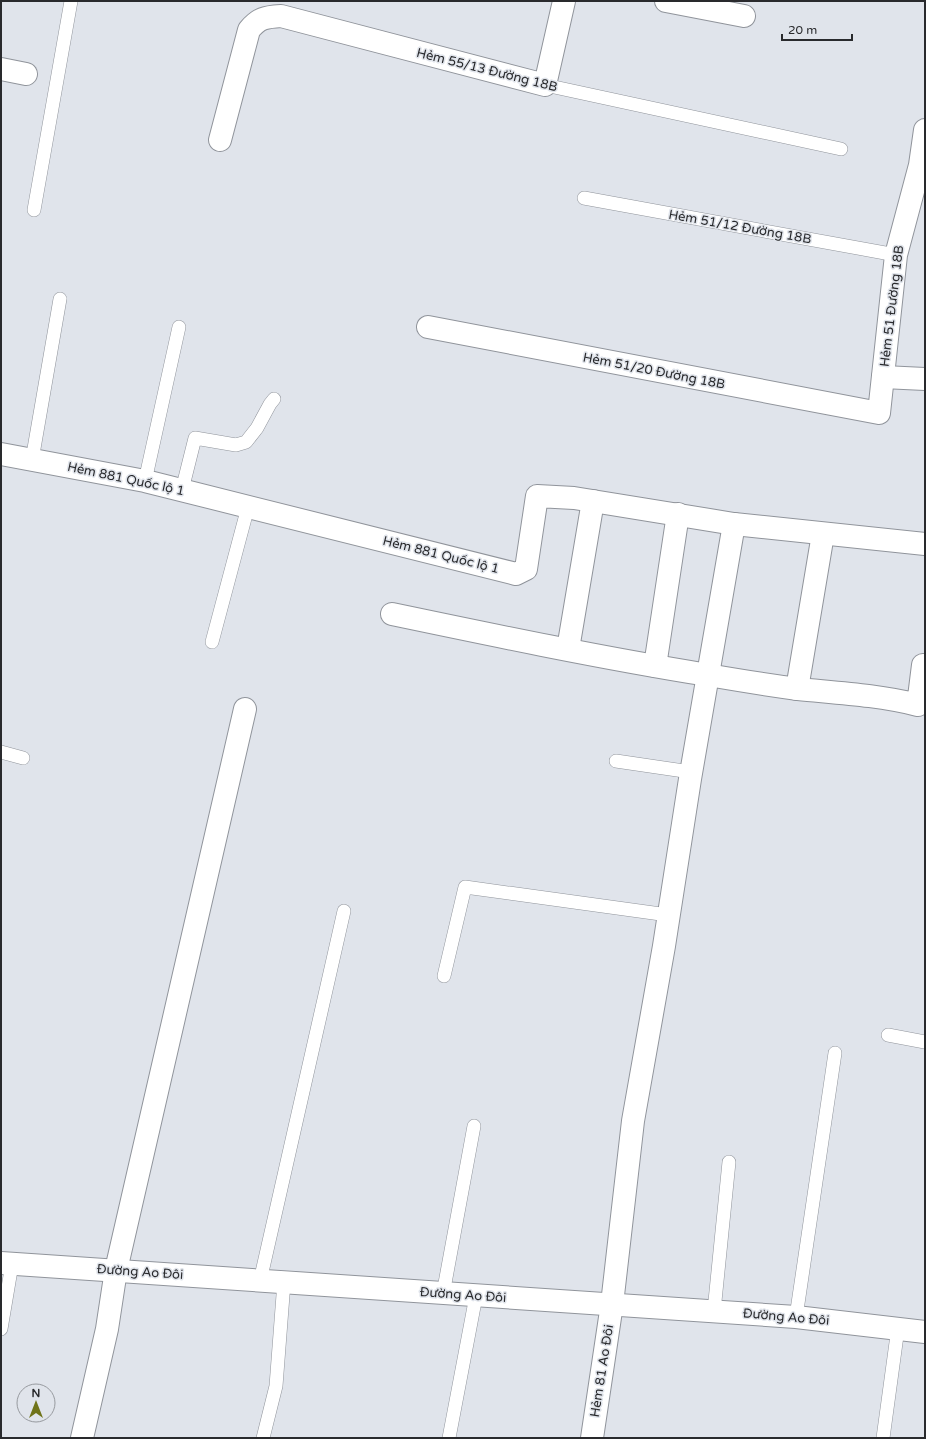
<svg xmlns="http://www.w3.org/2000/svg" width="926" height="1439" viewBox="0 0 926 1439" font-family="'Varela Round',sans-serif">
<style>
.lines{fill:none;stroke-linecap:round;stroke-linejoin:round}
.lane-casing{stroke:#90949b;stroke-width:14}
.street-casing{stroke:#90949b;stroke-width:24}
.secondary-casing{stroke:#90949b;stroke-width:24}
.lane{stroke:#fff;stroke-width:13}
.street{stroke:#fff;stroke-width:22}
.secondary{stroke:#fff;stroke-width:22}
.labels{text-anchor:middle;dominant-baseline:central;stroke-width:3;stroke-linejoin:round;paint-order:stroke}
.street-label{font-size:13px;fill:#292a2d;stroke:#e0e4eb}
</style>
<rect width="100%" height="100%" fill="#e0e4eb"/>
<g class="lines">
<g class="lane-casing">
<g id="lane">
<path d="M545,85L841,149"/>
<path d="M584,198L896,255"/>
<path d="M34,210L71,1"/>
<path d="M32,460L60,299"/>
<path d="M145,481L179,327"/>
<path d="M182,490L195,438L236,445L246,442L257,428L270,404L274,399"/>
<path d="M212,642L248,507"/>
<path d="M1,752L23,758"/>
<path d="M616,761L691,772"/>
<path d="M444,976L465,887L668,915"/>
<path d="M888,1035L925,1042"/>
<path d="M260,1281L344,911"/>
<path d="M443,1294L474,1126"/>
<path d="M714,1311L729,1162"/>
<path d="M796,1317L835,1053"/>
<path d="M1,1329L12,1264"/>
<path d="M263,1438L276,1386L284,1282"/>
<path d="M449,1438L476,1296"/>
<path d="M883,1438L898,1328"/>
</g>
</g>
<g class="street-casing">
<g id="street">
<path d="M666,1L744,16"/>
<path d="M1,69L26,74"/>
<path d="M220,140L249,30C259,18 265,17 281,16L545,85L564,1"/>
<path d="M428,327L879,413L896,255L920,165L925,130"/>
<path d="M883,377L925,379"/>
<path d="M1,454L145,481L516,574L526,569L537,496L574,498L734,524L925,544"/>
<path d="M392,614C497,636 602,658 708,675C737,680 768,685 798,689C838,693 878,695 918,705L923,665"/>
<path d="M568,649L593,501"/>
<path d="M655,666L678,514"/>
<path d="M797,689L823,534"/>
<path d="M82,1438L107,1329L116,1270L245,709"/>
<path d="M592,1438L612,1304L633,1121L664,946L690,779L734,524"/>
</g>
</g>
<g class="secondary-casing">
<path id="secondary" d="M1,1263L796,1317L925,1332"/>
</g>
<use href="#lane" class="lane"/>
<use href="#street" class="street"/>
<use href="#secondary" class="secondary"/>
</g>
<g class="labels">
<g class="street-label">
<text transform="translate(487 70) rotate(14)">Hẻm 55/13 Đường 18B</text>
<text transform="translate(740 227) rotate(10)">Hẻm 51/12 Đường 18B</text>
<text transform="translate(892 306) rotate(-83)">Hẻm 51 Đường 18B</text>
<text transform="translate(654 371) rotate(11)">Hẻm 51/20 Đường 18B</text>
<text transform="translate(126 479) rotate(12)">Hẻm 881 Quốc lộ 1</text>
<text transform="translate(441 555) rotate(14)">Hẻm 881 Quốc lộ 1</text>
<text transform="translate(140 1272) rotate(4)">Đường Ao Đôi</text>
<text transform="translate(463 1295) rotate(4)">Đường Ao Đôi</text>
<text transform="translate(786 1317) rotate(5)">Đường Ao Đôi</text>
<text transform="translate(602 1371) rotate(-81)">Hẻm 81 Ao Đôi</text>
</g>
</g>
<rect width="926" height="1439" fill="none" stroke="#292a2d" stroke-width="4"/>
<g transform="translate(36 1403)"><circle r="19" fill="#e0e4eb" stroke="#979a9f"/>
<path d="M0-3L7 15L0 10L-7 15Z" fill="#6f7319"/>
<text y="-6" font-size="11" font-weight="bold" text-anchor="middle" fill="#292a2d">N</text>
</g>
<path d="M782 34v6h70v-6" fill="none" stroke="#292a2d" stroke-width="2"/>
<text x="788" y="34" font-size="12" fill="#292a2d" stroke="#e0e4eb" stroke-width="3" paint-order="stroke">20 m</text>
</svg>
